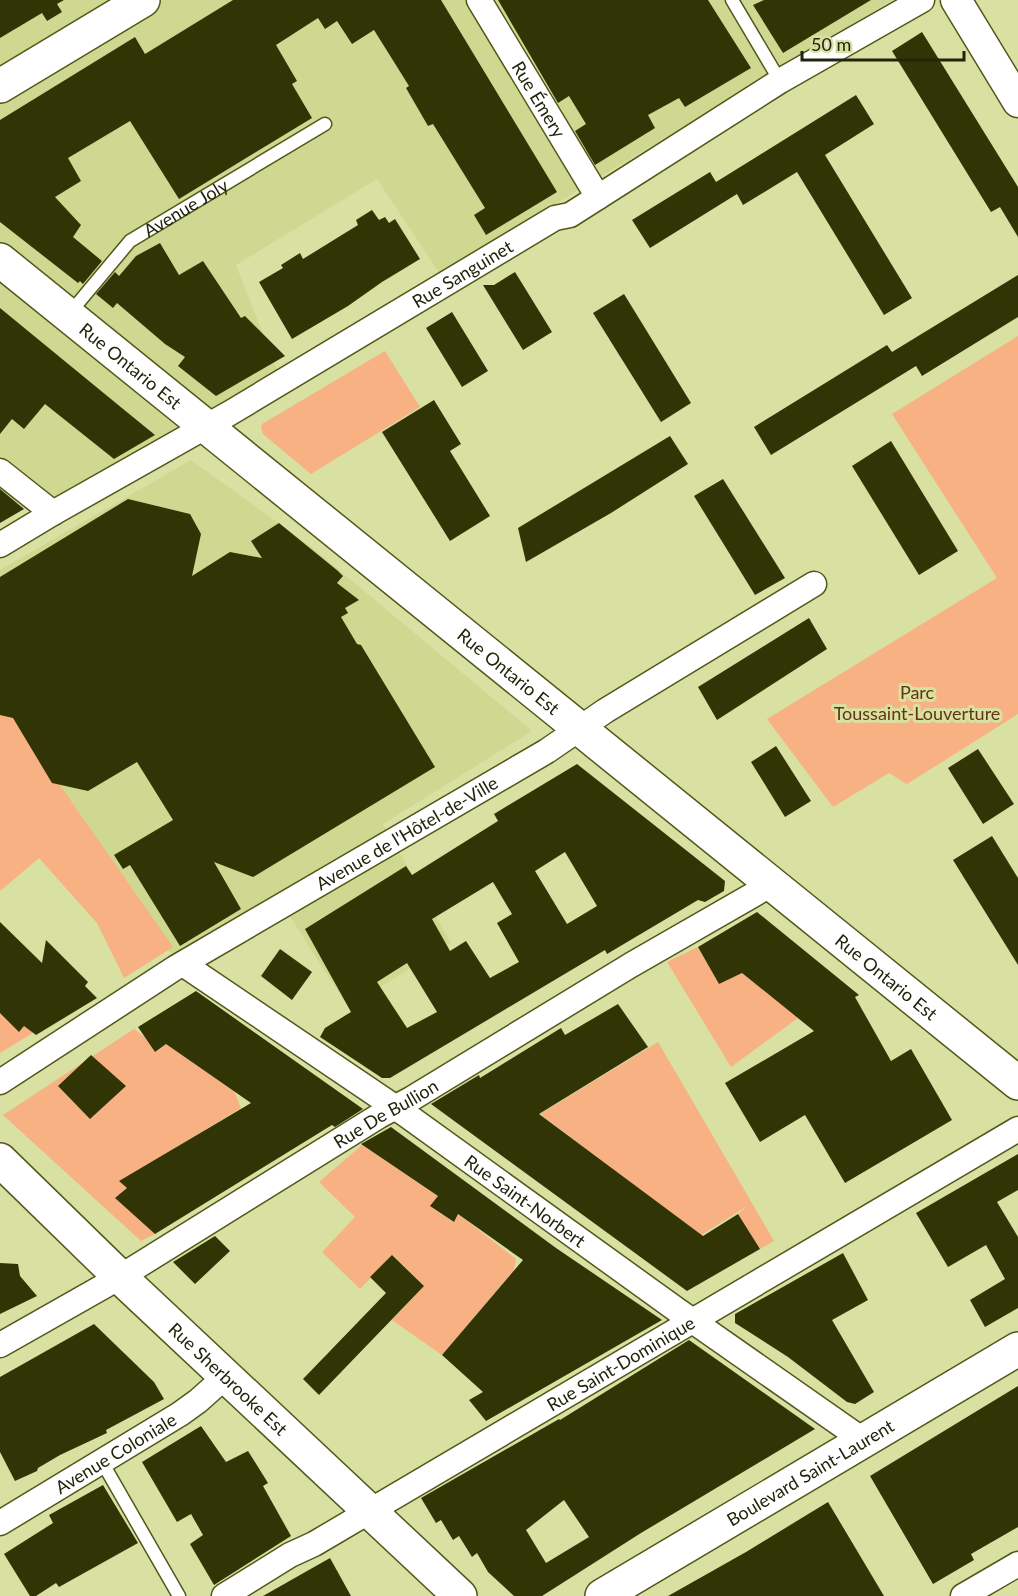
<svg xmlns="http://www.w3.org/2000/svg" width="1018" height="1596" viewBox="0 0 1018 1596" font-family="Lato,sans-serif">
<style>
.built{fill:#cfd891}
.green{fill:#f7b183}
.building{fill:#313505;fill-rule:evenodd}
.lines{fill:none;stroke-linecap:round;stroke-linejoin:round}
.service-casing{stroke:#52571a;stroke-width:15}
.minor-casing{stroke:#52571a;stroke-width:27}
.tertiary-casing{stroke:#52571a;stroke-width:33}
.secondary-casing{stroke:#52571a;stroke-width:36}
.primary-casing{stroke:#52571a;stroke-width:36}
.service{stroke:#fff;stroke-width:12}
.minor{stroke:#fff;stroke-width:24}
.tertiary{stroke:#fff;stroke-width:30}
.secondary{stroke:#fff;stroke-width:33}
.primary{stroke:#fff;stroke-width:33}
.labels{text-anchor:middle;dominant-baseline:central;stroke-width:6;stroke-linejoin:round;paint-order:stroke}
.street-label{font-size:18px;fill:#22250c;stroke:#d8e1a1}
.park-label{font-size:18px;fill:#623512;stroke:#d8e1a1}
</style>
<rect width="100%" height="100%" fill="#d8e1a1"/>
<g class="built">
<path d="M0,0H892L440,274L377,179L236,265L277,370L52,503L0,462Z"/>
<path d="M191,460L310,546L531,730L529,733L383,824L451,943L348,1007L282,904L183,964L28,821L0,779V570Z"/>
</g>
<g class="green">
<path d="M1018,336V714L907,784L889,773L833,807L767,719L997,578L892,414Z"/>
<path d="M385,351L420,407L311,474L263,434L261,427L262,424Z"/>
<path d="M0,713L13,718L173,947L124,978L97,923L39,858L0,891Z"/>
<path d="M698,947L742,973L798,1018L731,1067L667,962Z"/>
<path d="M0,1013L19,1031L25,1025L33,1033L0,1053Z"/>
<path d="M134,1029L146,1038L155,1052L166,1044L234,1091L241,1108L120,1181L127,1188L116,1198L155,1234L141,1241L3,1115Z"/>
<path d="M658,1042L774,1241L760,1249L738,1214L747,1206L700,1236L540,1114Z"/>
<path d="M362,1145L438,1196L431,1207L453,1222L458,1214L516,1259L514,1270L442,1355L392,1320L424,1286L393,1255L360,1289L322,1252L355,1217L319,1182Z"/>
</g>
<g class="building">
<path d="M0,0H64L57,4L62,12L47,21L42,13L0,38Z"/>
<path d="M233,0H441L557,192L486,235L474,215L485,208L433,124L428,126L406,88L409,86L374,30L352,44L337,21L325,29L318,18L276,45L297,81L292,84L312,118L179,199L130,121L68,158L81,181L55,197L81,225L73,237L102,261L83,284L80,281L78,283L0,222V120L135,37L145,54Z"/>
<path d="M498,0H708L751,68L685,107L679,98L648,115L655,128L595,165L575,131L586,124L569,96L558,103Z"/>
<path d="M764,0H871L783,53L753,5Z"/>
<path d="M922,32L1018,187V237L1000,207L991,212L892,51Z"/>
<path d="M856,95L874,124L825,155L912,298L884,315L797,172L743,205L737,194L650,248L632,220L710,172L716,182Z"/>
<path d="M372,210L379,220L385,217L389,223L395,219L420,259L382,282L348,306L292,339L259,282L283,268L281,265L300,253L303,259L358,225L356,220Z"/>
<path d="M160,243L179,275L203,261L241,318L245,316L285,356L216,396L178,366L185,357L165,344L117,303L113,308L96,294L115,272L119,276L136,256Z"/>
<path d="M515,272L552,332L523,350L483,285H494Z"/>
<path d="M1018,275V317L922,376L916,366L771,455L754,427L887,345L892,352Z"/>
<path d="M624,294L691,403L661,422L593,313Z"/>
<path d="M0,308L117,404L155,435L114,459L45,404L24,429L12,419L0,434Z"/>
<path d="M452,312L488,371L462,387L426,328Z"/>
<path d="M434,400L461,444L450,451L490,516L450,541L382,432Z"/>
<path d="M670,436L688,464L611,513L526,562L518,528Z"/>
<path d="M891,441L958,551L919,575L852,466Z"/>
<path d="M723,479L785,578L755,595L694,496Z"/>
<path d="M0,489L24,509L0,523Z"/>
<path d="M128,499L190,514L201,534L192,576L230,552L262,558L251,541L279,523L338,571L343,576L337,583L359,600L345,608L348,613L341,617L357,644L361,645L435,767L253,877L214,862L241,909L180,946L130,865L123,869L114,855L173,820L137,762L88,791L52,783L13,718L0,715V577Z"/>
<path d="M809,618L827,649L717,720L698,687Z"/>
<path d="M776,746L811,801L785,817L751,762Z"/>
<path d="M978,749L1014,804L983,824L948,768Z"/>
<path d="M577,764L725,881L724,891L705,902L698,900L607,954L605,950L390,1078H382L320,1037L325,1028L351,1012L305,929L406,866L412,875L498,821L494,814ZM565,852L597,906L567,924L535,871ZM493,882L512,914L497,923L519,962L490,978L466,941L450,951L432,919ZM407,963L437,1012L407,1028L377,982Z"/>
<path d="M992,836L1018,878V965L953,860Z"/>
<path d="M757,912L859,995L855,997L891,1061L911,1049L952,1120L845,1183L805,1115L760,1142L725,1083L814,1031L742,973L719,984L698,947Z"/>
<path d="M0,922L42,963L46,940L88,982L85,986L97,998L36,1035L24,1026L19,1032L0,1013Z"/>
<path d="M280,949L312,972L292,1000L261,976Z"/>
<path d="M196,991L363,1109L335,1127L332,1125L155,1234L115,1198L127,1188L119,1181L251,1103L166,1044L155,1052L138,1027Z"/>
<path d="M618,1004L648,1047L539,1114L703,1236L738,1214L760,1249L687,1291L431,1104L479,1075L480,1078L561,1028L565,1035Z"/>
<path d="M91,1055L126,1086L90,1119L58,1086Z"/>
<path d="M391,1127L556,1248L662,1320L486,1421L469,1400L483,1392L442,1355L523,1260L458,1214L454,1222L430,1206L438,1196L361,1144Z"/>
<path d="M1018,1154V1190L997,1202L1018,1237V1308L985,1327L970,1300L1005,1279L986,1245L948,1267L916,1213Z"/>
<path d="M215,1236L230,1251L195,1284L173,1262Z"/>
<path d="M843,1253L868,1300L832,1320L874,1392L855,1404L847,1402L788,1357L735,1323V1314Z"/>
<path d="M392,1255L424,1286L319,1395L303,1379L386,1293L370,1277Z"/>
<path d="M0,1263L18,1264L20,1276L37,1296L0,1314Z"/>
<path d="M94,1324L154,1382L164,1399L106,1430L107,1433L60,1455L38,1468L37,1471L15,1481L0,1452V1377Z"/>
<path d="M689,1340L815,1429L641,1533L542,1596H514L488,1572L477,1553L472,1557L459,1536L453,1540L441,1520L436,1523L421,1498L559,1419L560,1420ZM564,1500L589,1537L546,1563L526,1530Z"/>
<path d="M1018,1386V1527L971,1554L974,1560L933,1584L870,1476Z"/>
<path d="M201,1426L226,1462L248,1451L268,1483L263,1486L291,1536L214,1585L190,1544L203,1535L191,1514L177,1522L142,1462Z"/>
<path d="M103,1485L138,1543L59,1587L56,1583L36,1596H30L4,1554L53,1523L49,1515Z"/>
<path d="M828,1502L884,1596H668L746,1552Z"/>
<path d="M330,1558L351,1596H263Z"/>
</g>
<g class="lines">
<g class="service-casing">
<g id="service">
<path d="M732,0L780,81"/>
<path id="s1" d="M69,314L130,241L325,124"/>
<path d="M102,1462L179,1596"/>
</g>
</g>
<g class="minor-casing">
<g id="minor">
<path id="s2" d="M479,0L598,197"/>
<path d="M0,471L53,513"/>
<path id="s3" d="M0,545L53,513L230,413L555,218L570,215L780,81L922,0"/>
<path id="s4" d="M183,964L405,1114L677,1310L863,1440"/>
<path id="s5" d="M0,1082L175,968L547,751L605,711L814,584"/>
<path id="s6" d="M0,1345L120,1277L379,1116L411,1099L631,965L772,884"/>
<path id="s7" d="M0,1523L180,1414L198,1401L226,1376"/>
<path id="s8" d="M224,1596L290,1555L314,1544L1018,1129"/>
<path d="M963,1596L1018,1564"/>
</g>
</g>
<g class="tertiary-casing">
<path id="tertiary" d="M956,0L1018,102"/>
</g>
<g class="secondary-casing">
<g id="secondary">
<path d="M0,86L143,0"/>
<path id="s9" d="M0,260L1018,1083"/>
<path id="s10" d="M602,1596L1018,1349"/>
</g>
</g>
<g class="primary-casing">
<g id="primary">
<path id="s11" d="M0,1160L120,1277L460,1596"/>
</g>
</g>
<use href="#service" class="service"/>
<use href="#minor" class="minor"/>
<use href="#tertiary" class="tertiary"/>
<use href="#secondary" class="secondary"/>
<use href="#primary" class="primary"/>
</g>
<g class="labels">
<g class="street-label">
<text stroke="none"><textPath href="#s2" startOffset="116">Rue Émery</textPath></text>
<text stroke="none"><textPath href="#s1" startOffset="160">Avenue Joly</textPath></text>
<text stroke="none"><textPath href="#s3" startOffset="536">Rue Sanguinet</textPath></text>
<text stroke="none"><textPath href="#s9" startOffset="168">Rue Ontario Est</textPath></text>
<text stroke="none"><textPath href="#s9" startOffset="654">Rue Ontario Est</textPath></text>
<text stroke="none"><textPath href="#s5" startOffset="477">Avenue de l'Hôtel-de-Ville</textPath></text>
<text stroke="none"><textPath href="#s9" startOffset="1140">Rue Ontario Est</textPath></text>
<text stroke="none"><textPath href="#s6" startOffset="450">Rue De Bullion</textPath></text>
<text stroke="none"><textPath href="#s4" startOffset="416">Rue Saint-Norbert</textPath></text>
<text stroke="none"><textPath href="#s8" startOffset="460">Rue Saint-Dominique</textPath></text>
<text stroke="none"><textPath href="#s11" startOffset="316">Rue Sherbrooke Est</textPath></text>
<text stroke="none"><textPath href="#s7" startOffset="135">Avenue Coloniale</textPath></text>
<text stroke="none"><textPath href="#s10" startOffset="242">Boulevard Saint-Laurent</textPath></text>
</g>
<g class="park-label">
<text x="917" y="692">Parc<tspan x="917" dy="21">Toussaint-Louverture</tspan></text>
</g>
</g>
<path d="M802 51v9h162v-9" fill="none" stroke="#22250c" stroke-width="3"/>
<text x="811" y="51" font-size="18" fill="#22250c" stroke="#d8e1a1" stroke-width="4.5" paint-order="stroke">50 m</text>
</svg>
